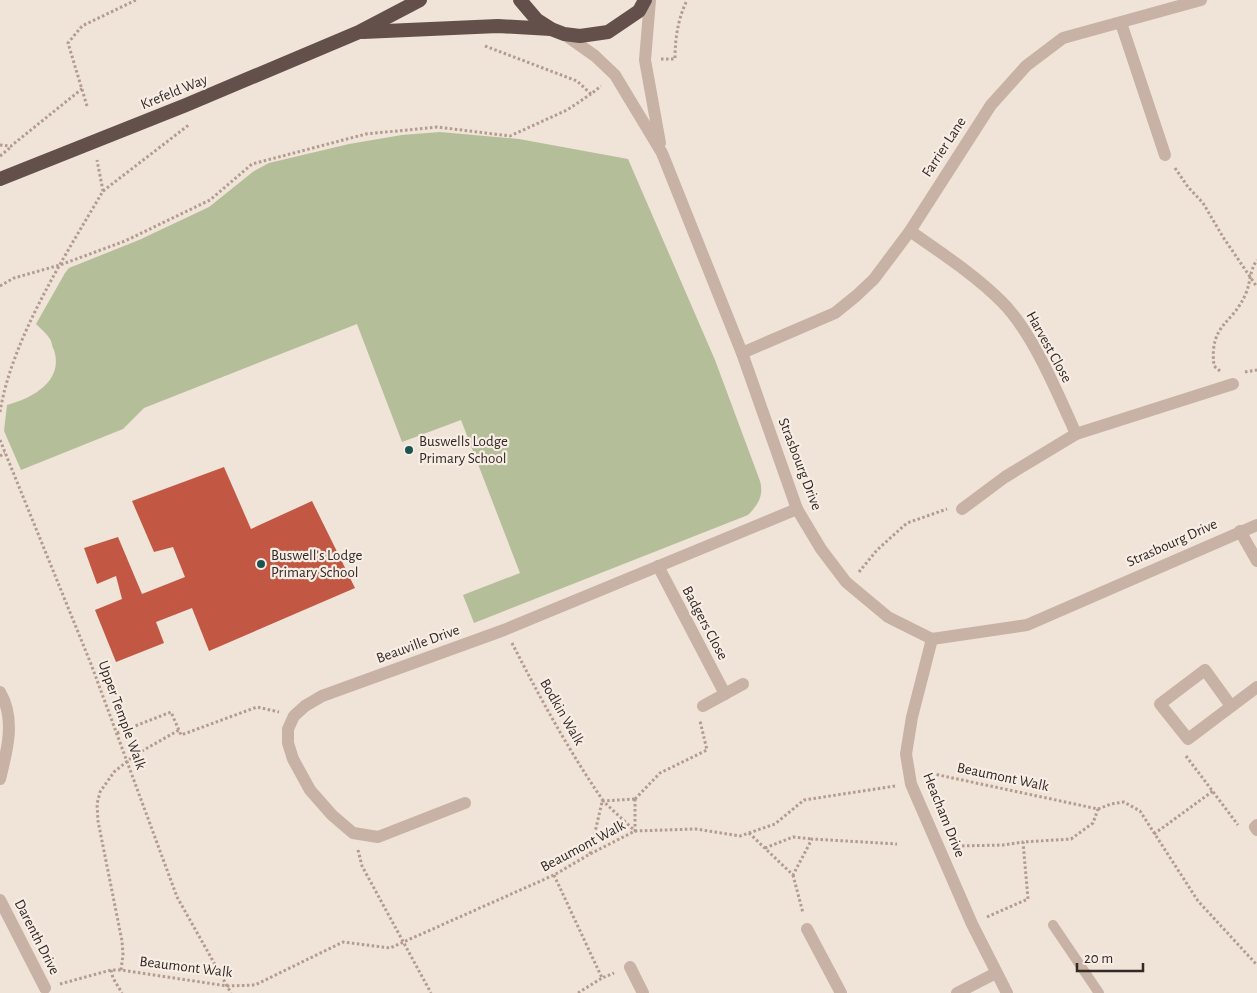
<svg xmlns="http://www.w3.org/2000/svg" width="1257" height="993" viewBox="0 0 1257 993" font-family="'Alegreya Sans',sans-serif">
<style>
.green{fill:#b4be99}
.building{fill:#c25844}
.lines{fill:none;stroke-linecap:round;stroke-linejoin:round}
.path{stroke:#b39b8f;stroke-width:3;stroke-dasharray:2.5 2.5;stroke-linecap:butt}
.service{stroke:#c7b2a5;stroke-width:10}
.minor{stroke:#c7b2a5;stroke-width:12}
.trunk{stroke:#64504a;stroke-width:14}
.poi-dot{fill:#1d5352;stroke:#f8ede4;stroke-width:2}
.labels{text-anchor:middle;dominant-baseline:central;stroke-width:4.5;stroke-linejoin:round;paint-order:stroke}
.street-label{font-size:15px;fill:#332926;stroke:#f8ede4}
.poi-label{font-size:15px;fill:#332926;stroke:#f8ede4;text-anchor:start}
</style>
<rect width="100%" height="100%" fill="#f0e3d8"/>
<path class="green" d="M440,132L519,139L628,159L715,360L760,481C764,496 758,505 748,515L474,623L463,595L520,573L461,420L402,442L357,324L144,408L123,429L21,470L4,431L7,405C33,398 64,381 54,350C52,347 52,342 50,339C47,334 41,329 36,324L65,273L69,268L139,240L209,207L254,171L269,163L349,144L402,135Z"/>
<path class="building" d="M224,467L251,529L312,501L355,588L209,651L192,608L156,622L164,643L116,662L95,610L122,599L116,576L97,584L84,548L118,537L142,594L185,577L173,547L154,552L132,501Z"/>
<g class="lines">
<g class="path">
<path d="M485,46L577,81L591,94L601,86"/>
<path d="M661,59H675C675,38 678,19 687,0"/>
<path d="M87,106L68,43L82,26L136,0"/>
<path d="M0,145L11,146L83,88"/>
<path d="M0,156L11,147"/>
<path d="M1175,168L1188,187L1203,203L1223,237L1257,287"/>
<path d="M103,191L190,124"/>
<path d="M0,286L14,278L60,265L125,241L210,200L252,164L366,134L437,127L510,136L567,110L591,94"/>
<path d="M1220,371L1214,366C1209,323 1233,325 1246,293C1251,281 1249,272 1257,260"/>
<path d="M1245,372L1257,370"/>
<path d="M0,412C12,338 65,256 103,191L97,160"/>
<path d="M0,440L91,664L177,897L231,993"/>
<path d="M0,456L5,453"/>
<path d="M859,572L877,550L907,523L947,509"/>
<path d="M512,643C540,698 569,751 604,802"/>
<path d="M117,733L171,712L181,735L257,707L279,712"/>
<path d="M1186,756L1238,825"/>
<path d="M927,776L934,774L1098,809L1111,804L1124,802L1140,811L1198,901L1257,965"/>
<path d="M635,799L660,773L707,750L700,721"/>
<path d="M635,799V831L603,801Z"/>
<path d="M749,833L793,875L812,839L897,844"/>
<path d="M1154,834L1213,791"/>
<path d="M957,846L1003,845L1023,842"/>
<path d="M765,848L793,837L812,839"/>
<path d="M358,850L362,866L431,993"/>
<path d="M590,854L602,802"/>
<path d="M554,875L602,978L614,973"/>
<path d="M793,875L803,913"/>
<path d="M987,917L1028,899L1023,842L1071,839L1093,823L1098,809"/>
<path d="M111,970L113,978L122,993"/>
<path d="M121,970L123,955L122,941L98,821L97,804L100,792L114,772L135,755L179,730"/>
<path d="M60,984L111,970H121L227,986L255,985L343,942L390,948L554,875L590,854L635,831L696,829L740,836L775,824L804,800L895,786"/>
<path d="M578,993L602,978"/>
</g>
<path class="service" d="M1053,925L1099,993"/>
<g class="minor">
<path d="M650,0L645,60L660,143"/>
<path d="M1121,23L1165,155"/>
<path d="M564,34L595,56L615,75L662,153L742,353L797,509L821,549L846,582L888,617L932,639L1027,625L1257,525"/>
<path d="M910,231C941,253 974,274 1001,301C1032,331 1058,394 1076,434L1233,384"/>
<path d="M742,353L835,313L856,296L874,279L910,231L991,105L1026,66L1063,38L1201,0"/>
<path d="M962,509L1005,477L1076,434"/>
<path d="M1240,531L1257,561"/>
<path d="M658,566L725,694"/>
<path d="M932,639L912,717L906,754L911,784L972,924L1007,993"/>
<path d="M0,692C16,719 7,751 0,779"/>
<path d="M703,706L743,684"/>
<path d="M1231,706L1205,670L1160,704L1188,739L1257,687"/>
<path d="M465,803L378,837L353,833L332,815L310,790L293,759L288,743V729L294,716L305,706L322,696L504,630L797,509"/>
<path d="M1257,825L1255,827L1257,830"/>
<path d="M0,900L45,988"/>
<path d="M807,929L841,993"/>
<path d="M630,967L643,993"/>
<path d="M957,993L996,973"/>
</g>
<g class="trunk">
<path d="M520,0L537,20L551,29L564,34L580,36L608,32L639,11L645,0"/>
<path d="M363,32L498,26L551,29"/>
<path d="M0,179L186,105L359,32L420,0"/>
</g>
</g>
<g class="poi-dot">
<circle cx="409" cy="450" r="5"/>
<circle cx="261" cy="564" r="5"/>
</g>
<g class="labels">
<g class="street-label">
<text transform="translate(174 92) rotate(-22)">Krefeld Way</text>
<text transform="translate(944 147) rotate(-57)">Farrier Lane</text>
<text transform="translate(1049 347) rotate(61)">Harvest Close</text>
<text transform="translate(800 464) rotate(69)">Strasbourg Drive</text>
<text transform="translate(1172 543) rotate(-24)">Strasbourg Drive</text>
<text transform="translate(705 623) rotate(62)">Badgers Close</text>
<text transform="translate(418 644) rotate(-20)">Beauville Drive</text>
<text transform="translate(562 712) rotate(60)">Bodkin Walk</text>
<text transform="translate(122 715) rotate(70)">Upper Temple Walk</text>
<text transform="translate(1003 777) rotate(12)">Beaumont Walk</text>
<text transform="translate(944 815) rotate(68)">Heacham Drive</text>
<text transform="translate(583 846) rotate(-28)">Beaumont Walk</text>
<text transform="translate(37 937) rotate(63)">Darenth Drive</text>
<text transform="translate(186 967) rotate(7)">Beaumont Walk</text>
</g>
<g class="poi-label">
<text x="419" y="441">Buswells Lodge<tspan x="419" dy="17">Primary School</tspan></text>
<text x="271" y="555">Buswell's Lodge<tspan x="271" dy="17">Primary School</tspan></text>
</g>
</g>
<path d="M1077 963v8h66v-8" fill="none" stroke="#332926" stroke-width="2.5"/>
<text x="1084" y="963" font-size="15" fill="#332926" stroke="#f8ede4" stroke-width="4" paint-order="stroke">20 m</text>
</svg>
